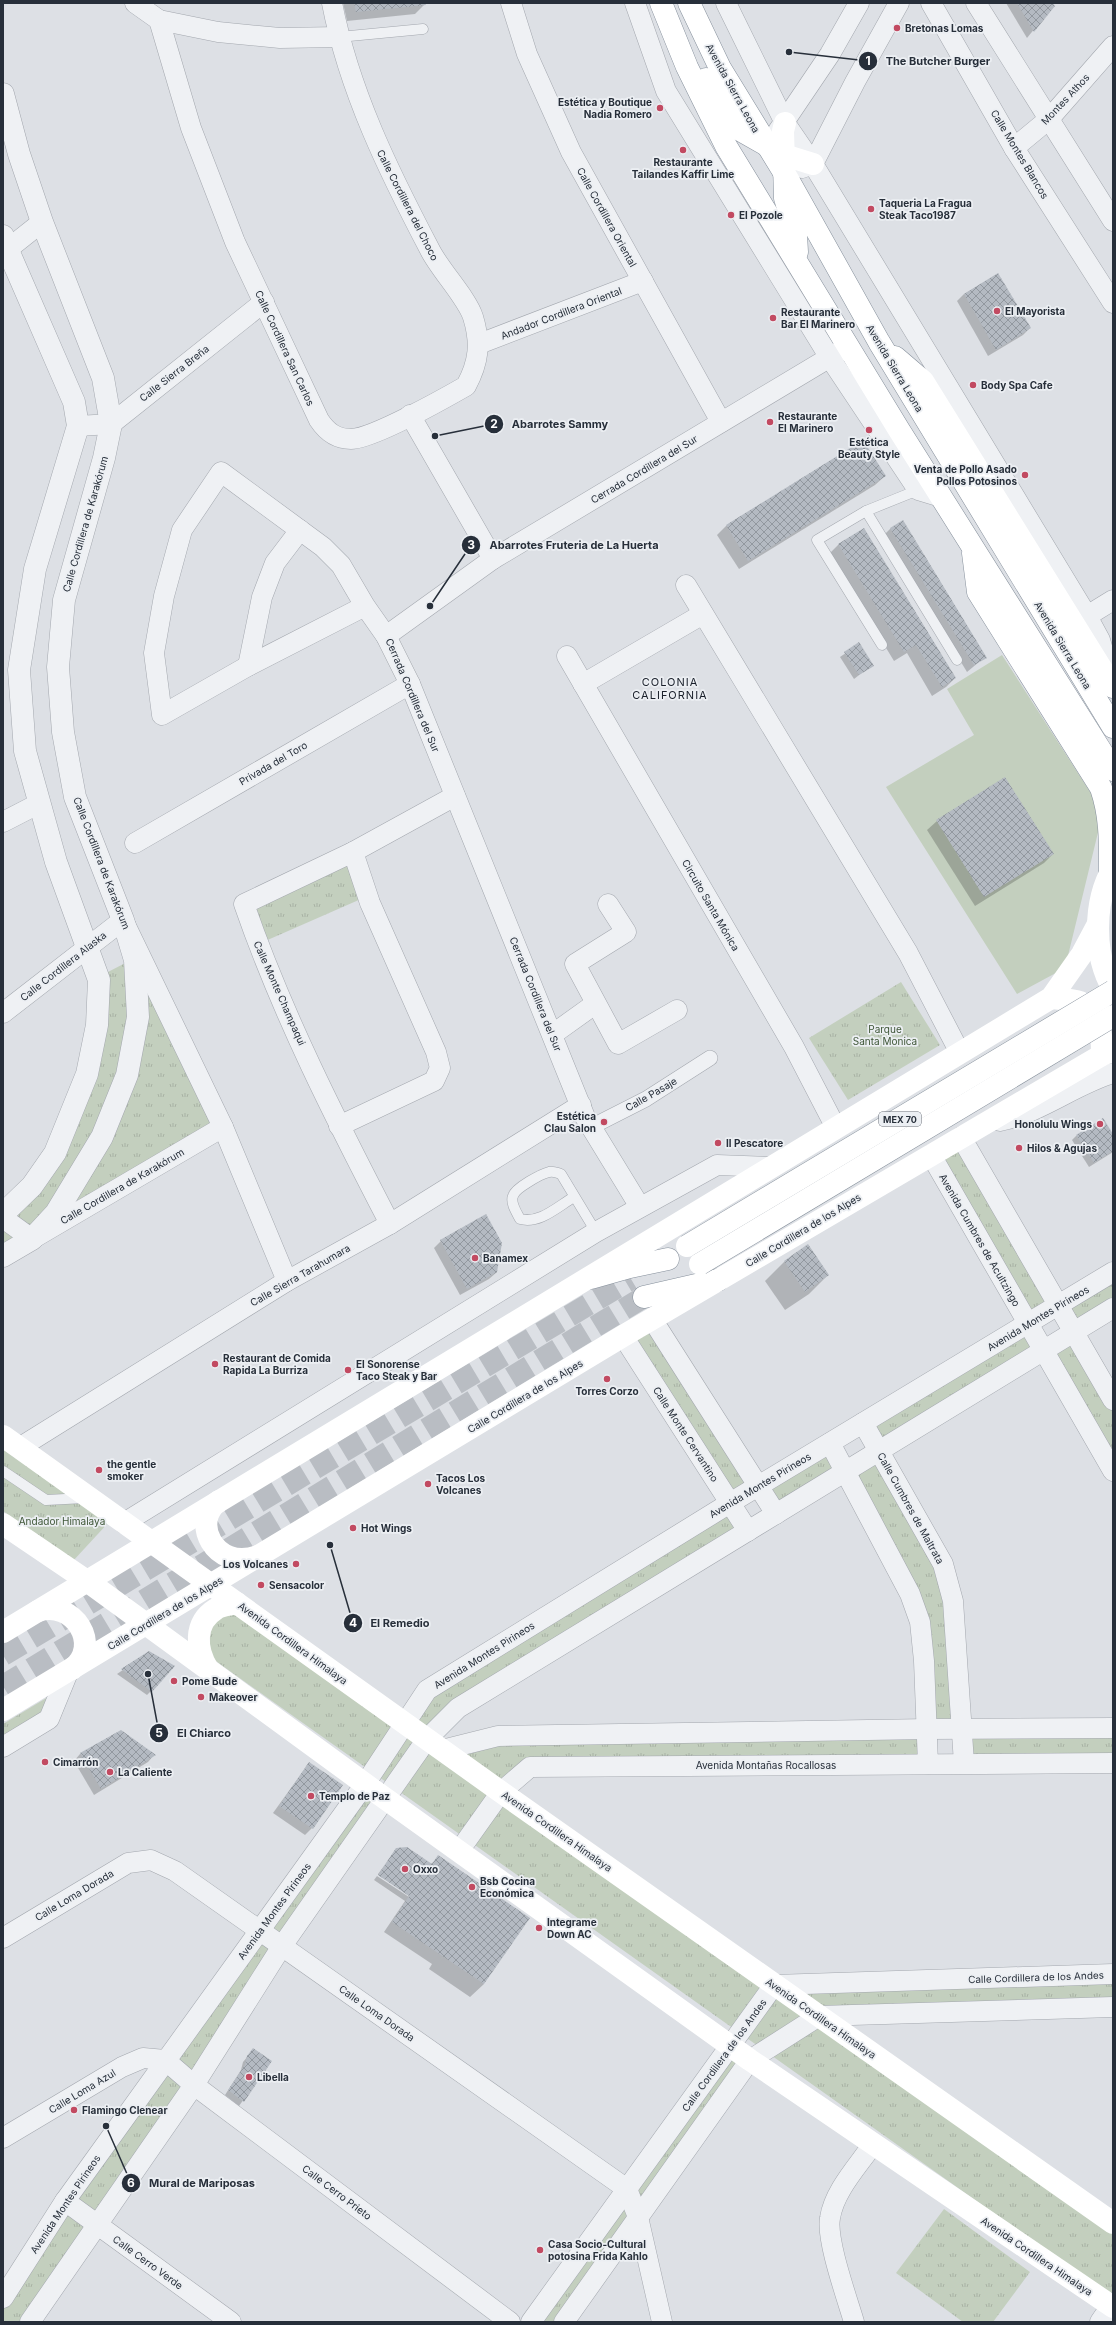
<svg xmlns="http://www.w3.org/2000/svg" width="1116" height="2325" viewBox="0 0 1116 2325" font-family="Inter,sans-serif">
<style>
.grass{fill:url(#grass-tufts);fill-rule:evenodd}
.garden{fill:#c3cfbe}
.shadow{fill:#0003}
.building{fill:url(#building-cross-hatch)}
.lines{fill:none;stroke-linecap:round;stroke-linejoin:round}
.motorway-tunnel{stroke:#b9bdc3;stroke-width:22;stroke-dasharray:22 11;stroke-linecap:butt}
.service-casing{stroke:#a3a7ae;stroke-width:11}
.pedestrian-casing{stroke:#a3a7ae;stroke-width:16}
.minor-casing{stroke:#a3a7ae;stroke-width:21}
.tertiary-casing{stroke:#a3a7ae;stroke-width:23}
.trunk-casing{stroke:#858f9b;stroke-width:23}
.motorway-casing{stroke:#858f9b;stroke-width:23}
.service{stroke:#eff1f4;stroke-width:10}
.pedestrian{stroke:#eff1f4;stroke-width:15}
.minor{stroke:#eff1f4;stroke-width:20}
.tertiary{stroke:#eff1f4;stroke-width:22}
.secondary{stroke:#fff;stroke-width:22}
.trunk{stroke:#fff;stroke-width:22}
.motorway{stroke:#fff;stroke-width:22}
.motorway-bridge-casing{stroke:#858f9b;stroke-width:23;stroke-linecap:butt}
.motorway-bridge{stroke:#fff;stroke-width:22}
.poi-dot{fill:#c24a61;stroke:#eceff3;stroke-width:1.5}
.labels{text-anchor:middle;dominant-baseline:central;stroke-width:3.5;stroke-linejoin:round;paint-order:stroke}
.shield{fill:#eceff3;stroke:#626972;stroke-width:1}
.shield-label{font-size:9px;font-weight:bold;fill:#272f3a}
.poi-label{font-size:10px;font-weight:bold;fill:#272f3a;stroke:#eceff3;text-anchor:start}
.street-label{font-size:10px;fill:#272f3a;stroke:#eceff3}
.park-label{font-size:10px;fill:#3d5536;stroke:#eceff3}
.neighbourhood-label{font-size:11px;letter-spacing:1px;fill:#1a202b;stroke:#eceff3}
.leader{fill:none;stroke:#272f3a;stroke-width:1.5}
.callout-dot{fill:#272f3a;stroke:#eceff3;stroke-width:1.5}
.mark-label{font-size:12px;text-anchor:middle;font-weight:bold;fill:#fff}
.callout-label{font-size:11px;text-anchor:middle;font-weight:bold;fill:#272f3a;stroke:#eceff3;stroke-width:3.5;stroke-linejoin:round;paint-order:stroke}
</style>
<defs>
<pattern id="grass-tufts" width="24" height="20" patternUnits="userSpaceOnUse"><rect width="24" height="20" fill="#c3cfbe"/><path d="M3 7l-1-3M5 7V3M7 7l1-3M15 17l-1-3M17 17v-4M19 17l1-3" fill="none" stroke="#a8b2a4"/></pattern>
<pattern id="building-cross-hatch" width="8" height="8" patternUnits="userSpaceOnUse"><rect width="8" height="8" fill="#b4bac2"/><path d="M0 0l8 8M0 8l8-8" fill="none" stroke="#92989f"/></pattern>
</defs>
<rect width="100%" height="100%" fill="#dde0e5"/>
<g class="grass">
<path d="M346,862L361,899L263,942L251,904Z"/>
<path d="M137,957L217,1126L3,1249V1220L65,1150L106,973Z"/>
<path d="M901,982L940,1045L848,1100L809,1038Z"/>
<path d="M961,1137L1059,1305L1113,1272V1308L1075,1332L1113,1400V1471L1044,1350L880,1451L943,1564L962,1728H1113V1763H964L962,1729H928V1764L530,1767L501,1792L442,1750L498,1736L927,1729L920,1622L845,1472L776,1514L759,1486L730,1503L748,1531L427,1739L405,1723L427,1690L730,1503L623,1336L652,1319L759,1486L830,1443L845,1471L879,1451L863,1423L1028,1323L931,1155ZM1059,1305L1075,1332L1045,1350L1029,1323Z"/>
<path d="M3,1447L109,1522L73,1561L3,1511Z"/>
<path d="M239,1612L1113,2232V2298L210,1657C209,1629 209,1619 239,1612Z"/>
<path d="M53,1694L43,1714L3,1737V1724Z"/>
<path d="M365,1784L386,1798L30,2322H3V2298Z"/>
<path d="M1113,1974V2007L819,2016L774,1985Z"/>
<path d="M731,2045L750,2060L564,2322H531Z"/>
<path d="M944,2209L1030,2272L993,2322H963L896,2273Z"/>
</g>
<path class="garden" d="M1002,655L1103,812L1065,968L1017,994L886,787L974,735L947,689Z"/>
<g class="shadow">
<path d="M343,3H424V5L415,14L347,21Z"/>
<path d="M1006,3H1052L1053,6L1027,38Z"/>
<path d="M998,274L1030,328L1023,335L988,356L957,301L964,294Z"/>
<path d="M863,441L885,476L875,485L739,569L717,535L726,526Z"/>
<path d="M891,528L985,657L967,672L884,535Z"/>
<path d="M864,529L955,678L946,687L932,696L907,653L894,661L829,554L838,545Z"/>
<path d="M859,644L872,665L854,679L840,657Z"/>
<path d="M937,821L1053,854L1044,863L975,906L927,830Z"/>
<path d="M1076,1136H1113V1152L1089,1167L1072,1140Z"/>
<path d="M441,1241L497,1272L489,1279L460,1295L434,1248Z"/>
<path d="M808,1246L828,1275L809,1294L785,1310L765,1281L784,1262Z"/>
<path d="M149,1652L151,1691L147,1695L117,1674Z"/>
<path d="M121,1731L154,1755L148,1762L94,1795L74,1761L80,1754Z"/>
<path d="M309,1763L312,1828L305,1835L273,1813Z"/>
<path d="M397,1849L431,1864L439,1857L484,1984L470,1997L429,1969L432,1964L384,1932L405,1901L374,1880L377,1876L409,1897V1895L378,1874Z"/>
<path d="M253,2050L271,2061L239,2106L225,2095L241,2070L243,2062Z"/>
</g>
<g class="building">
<path d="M354,3H425L426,5L356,12Z"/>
<path d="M1017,3H1053L1055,6L1034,32Z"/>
<path d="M998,273L1031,328L996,350L964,294Z"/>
<path d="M863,440L886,476L748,561L726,525Z"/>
<path d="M903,520L987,658L974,665L890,528Z"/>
<path d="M864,528L956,678L942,687L916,645L904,652L838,544Z"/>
<path d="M859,642L874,666L859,675L844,652Z"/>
<path d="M1005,777L1054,854L984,897L936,820Z"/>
<path d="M1103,1118L1113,1134V1151L1094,1163L1076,1135Z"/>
<path d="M486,1214L502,1243L497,1272L467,1289L440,1240Z"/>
<path d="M808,1244L829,1275L805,1292L784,1261Z"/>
<path d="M149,1651L175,1666L152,1692L121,1669Z"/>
<path d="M121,1730L156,1755L101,1789L80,1753Z"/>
<path d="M309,1762L343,1785L313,1829L279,1806Z"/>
<path d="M407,1847L432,1864L438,1855L530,1918L484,1984L392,1922L409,1896L378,1875L396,1848Z"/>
<path d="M253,2048L272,2061L244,2102L228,2090L245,2065L247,2056Z"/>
</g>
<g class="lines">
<g class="motorway-tunnel">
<path d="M3,1655L631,1279"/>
<path d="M3,1686L644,1297"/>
</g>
<g class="service-casing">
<g id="service">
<path d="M339,37L423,29"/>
<path d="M866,511L957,660"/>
<path d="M882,645L817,540L866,511L918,490"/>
<path d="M574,1197C557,1207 540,1224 520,1219C517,1213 510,1203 513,1196C515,1188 541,1174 549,1172C554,1171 557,1173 561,1174L596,1232"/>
<path d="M3,1471L46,1500L85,1498"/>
</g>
</g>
<g class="pedestrian-casing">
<path id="pedestrian" d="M591,1127L646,1099L710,1058"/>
</g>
<g class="minor-casing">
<g id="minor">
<path d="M135,3L159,20L218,32L280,38L339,37"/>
<path d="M511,3L527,54L571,152L721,422"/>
<path d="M635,3L666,91L830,358L918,490L941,497"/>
<path d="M726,3L785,123L813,164L1087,616L1100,640L1111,677"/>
<path d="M931,3L1014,148L1113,303"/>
<path d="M976,3L1113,221"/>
<path d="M159,20L191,128L235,242L319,420C327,432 336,439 351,439C372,439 445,398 466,386C479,362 481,343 473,317C467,298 440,270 430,250C389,172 349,91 332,3"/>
<path d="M778,131L830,54L859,3"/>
<path d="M1014,148L1049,119L1113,46"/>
<path d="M802,168L813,164L855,82L899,3"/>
<path d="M3,253L42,222"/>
<path d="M479,344L643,281"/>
<path d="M410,415L493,559"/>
<path d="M78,426L111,424L264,302"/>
<path d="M686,585L908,953L960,1053"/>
<path d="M365,606L248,666L162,715L154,653L164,596L182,530L221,472L323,547L341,565L365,606L386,636L410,684L585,1117L640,1207"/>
<path d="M1087,616L1113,600"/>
<path d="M386,636L493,559L842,350"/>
<path d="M567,656L794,1047L836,1128"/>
<path d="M248,666L262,597L275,563L300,530"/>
<path d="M583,684L703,614"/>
<path d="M3,822L38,804"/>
<path d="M135,843L410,684"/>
<path d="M608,904L626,932L575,964L618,1044L677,1010"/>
<path d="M3,1013L123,920L223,1127L287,1281"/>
<path d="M553,1034L595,1004"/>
<path d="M1000,1121C1040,1113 1074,1085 1113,1073"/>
<path d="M339,1126L434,1081L440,1068L436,1052L370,903L353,852"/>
<path d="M961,1137L1113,1400"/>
<path d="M931,1155L1113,1471"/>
<path d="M3,1218L32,1239L223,1127"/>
<path d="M390,1224C336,1120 282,1014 244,904L353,852L455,796"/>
<path d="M652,1319L776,1514"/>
<path d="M623,1336L748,1531"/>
<path d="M863,1423L943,1564L953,1601L964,1763"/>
<path d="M830,1443L910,1594L920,1622L924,1661L928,1764"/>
<path d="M19,1448L287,1281L390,1224L581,1105"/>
<path d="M124,1523L596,1232L717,1165L771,1167"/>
<path d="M3,1747L49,1719L69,1670"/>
<path d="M442,1750L498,1736L928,1729L1113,1728"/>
<path d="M459,1851L501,1792L530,1767L1113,1763"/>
<path d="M3,1938L128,1863L151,1860L175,1871L627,2189L638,2217L662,2322"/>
<path d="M3,2138L122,2067L143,2058L165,2060L194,2085L510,2322"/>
<path d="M65,2201L231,2322"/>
<path d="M3,2298L65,2201L365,1784L427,1690L730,1503L1113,1272"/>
<path d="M30,2322L194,2085L282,1946L427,1739L458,1708L1113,1308"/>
<path d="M531,2322L774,1985L1113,1974"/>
<path d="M564,2322L750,2060L819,2016L1113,2007"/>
<path d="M854,2322C847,2298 826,2240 830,2218C834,2191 858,2166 873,2144"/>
<path d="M1100,2322L1113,2303"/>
</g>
</g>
<g class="tertiary-casing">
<g id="tertiary">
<path d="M3,94L19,154L42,222L103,378L111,424L104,458L64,600L58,667L63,732L75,797L123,920L135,960L138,1017L127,1075L102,1137L56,1213L32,1239L3,1256"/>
<path d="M3,236L7,248L74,402L78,426L35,569L19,670L25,751L56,862L99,980L97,1025L87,1074L55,1153L32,1186L3,1214"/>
</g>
</g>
<g class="trunk-casing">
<g id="trunk">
<path d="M661,3L687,67L726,146L899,430L1113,770"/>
<path d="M689,3L720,68L785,174L879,342L1113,727"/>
<path d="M706,79L740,130L784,155L813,164"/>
<path d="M785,123L783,131L785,198L796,234L797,252"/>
<path d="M895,357L923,381L1113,687"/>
<path d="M973,553L978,592L1101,788C1111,817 1110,844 1110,873"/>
</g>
</g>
<g class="motorway-casing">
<g id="motorway">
<path d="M591,1278L630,1267L668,1259"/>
<path d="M644,1297L718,1280"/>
</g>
</g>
<use href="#service" class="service"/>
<use href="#pedestrian" class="pedestrian"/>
<use href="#minor" class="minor"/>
<use href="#tertiary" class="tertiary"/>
<g class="secondary">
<path d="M1113,868C1093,902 1093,955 1113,989"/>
<path d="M1051,998C1060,999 1072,999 1080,1002C1101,1012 1102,1034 1102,1055"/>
<path d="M3,1436L501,1792L1113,2223"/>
<path d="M219,1501C190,1520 214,1572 258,1556"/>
<path d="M3,1524L87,1581L365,1784L750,2060L1113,2307"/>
<path d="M38,1611C73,1599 103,1645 72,1669"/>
<path d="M3,1632L1051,998L1082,954L1098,924"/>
<path d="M208,1669C196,1650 193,1623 216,1609C221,1605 230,1605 237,1603"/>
<path d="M3,1710L623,1336L1102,1055L1113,1051"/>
</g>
<use href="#trunk" class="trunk"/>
<use href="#motorway" class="motorway"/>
<g class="motorway-bridge-casing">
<g id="motorway-bridge">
<path d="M687,1246L1113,991"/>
<path d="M700,1264L1113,1016"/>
</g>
</g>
<use href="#motorway-bridge" class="motorway-bridge"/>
</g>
<g class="poi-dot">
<circle cx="897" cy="28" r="4"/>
<circle cx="660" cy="108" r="4"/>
<circle cx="683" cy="150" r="4"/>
<circle cx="871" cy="209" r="4"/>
<circle cx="731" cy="215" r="4"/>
<circle cx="997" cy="311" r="4"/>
<circle cx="773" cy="318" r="4"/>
<circle cx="973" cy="385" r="4"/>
<circle cx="770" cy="422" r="4"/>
<circle cx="869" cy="430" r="4"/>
<circle cx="1025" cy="475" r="4"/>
<circle cx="604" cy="1122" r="4"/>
<circle cx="1100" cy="1124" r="4"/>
<circle cx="718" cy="1143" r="4"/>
<circle cx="1019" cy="1148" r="4"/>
<circle cx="475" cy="1258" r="4"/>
<circle cx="215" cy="1364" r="4"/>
<circle cx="348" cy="1370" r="4"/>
<circle cx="607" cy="1379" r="4"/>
<circle cx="99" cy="1470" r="4"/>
<circle cx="428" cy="1484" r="4"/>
<circle cx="353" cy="1528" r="4"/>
<circle cx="296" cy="1564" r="4"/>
<circle cx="261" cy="1585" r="4"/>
<circle cx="174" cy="1681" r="4"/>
<circle cx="201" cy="1697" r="4"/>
<circle cx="45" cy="1762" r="4"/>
<circle cx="110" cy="1772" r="4"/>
<circle cx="311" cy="1796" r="4"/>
<circle cx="405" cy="1869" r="4"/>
<circle cx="472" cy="1887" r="4"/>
<circle cx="539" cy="1928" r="4"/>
<circle cx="249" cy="2077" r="4"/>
<circle cx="74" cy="2110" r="4"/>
<circle cx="540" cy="2250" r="4"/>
</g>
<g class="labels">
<rect class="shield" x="879" y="1112" width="42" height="14" rx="3"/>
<g class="shield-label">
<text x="900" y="1119">MEX 70</text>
</g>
<g class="poi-label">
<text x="905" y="28">Bretonas Lomas</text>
<text x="652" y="102" text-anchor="end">Estética y Boutique<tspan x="652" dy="12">Nadia Romero</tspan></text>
<text x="683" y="162" text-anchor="middle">Restaurante<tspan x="683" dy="12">Tailandes Kaffir Lime</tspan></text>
<text x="879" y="203">Taqueria La Fragua<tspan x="879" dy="12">Steak Taco1987</tspan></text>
<text x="739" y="215">El Pozole</text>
<text x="1005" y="311">El Mayorista</text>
<text x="781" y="312">Restaurante<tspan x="781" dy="12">Bar El Marinero</tspan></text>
<text x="981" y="385">Body Spa Cafe</text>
<text x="778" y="416">Restaurante<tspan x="778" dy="12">El Marinero</tspan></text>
<text x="869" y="442" text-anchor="middle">Estética<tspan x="869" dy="12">Beauty Style</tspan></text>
<text x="1017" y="469" text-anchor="end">Venta de Pollo Asado<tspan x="1017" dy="12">Pollos Potosinos</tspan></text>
<text x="596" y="1116" text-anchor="end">Estética<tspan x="596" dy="12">Clau Salon</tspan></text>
<text x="1092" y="1124" text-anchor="end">Honolulu Wings</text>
<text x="726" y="1143">Il Pescatore</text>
<text x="1027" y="1148">Hilos &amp; Agujas</text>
<text x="483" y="1258">Banamex</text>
<text x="223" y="1358">Restaurant de Comida<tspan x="223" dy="12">Rapida La Burriza</tspan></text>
<text x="356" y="1364">El Sonorense<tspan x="356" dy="12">Taco Steak y Bar</tspan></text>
<text x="607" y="1391" text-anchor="middle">Torres Corzo</text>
<text x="107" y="1464">the gentle<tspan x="107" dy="12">smoker</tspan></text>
<text x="436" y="1478">Tacos Los<tspan x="436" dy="12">Volcanes</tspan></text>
<text x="361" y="1528">Hot Wings</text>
<text x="288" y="1564" text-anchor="end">Los Volcanes</text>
<text x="269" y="1585">Sensacolor</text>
<text x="182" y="1681">Pome Bude</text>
<text x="209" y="1697">Makeover</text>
<text x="53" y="1762">Cimarrón</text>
<text x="118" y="1772">La Caliente</text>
<text x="319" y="1796">Templo de Paz</text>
<text x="413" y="1869">Oxxo</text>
<text x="480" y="1881">Bsb Cocina<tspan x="480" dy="12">Económica</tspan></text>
<text x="547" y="1922">Integrame<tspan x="547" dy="12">Down AC</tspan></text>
<text x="257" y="2077">Libella</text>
<text x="82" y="2110">Flamingo Clenear</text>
<text x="548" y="2244">Casa Socio-Cultural<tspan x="548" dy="12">potosina Frida Kahlo</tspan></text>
</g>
<g class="street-label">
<text transform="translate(733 88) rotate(61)">Avenida Sierra Leona</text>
<text transform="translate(1065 99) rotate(-47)">Montes Athos</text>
<text transform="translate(1020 154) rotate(59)">Calle Montes Blancos</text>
<text transform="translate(408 205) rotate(63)">Calle Cordillera del Choco</text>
<text transform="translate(607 217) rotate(61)">Calle Cordillera Oriental</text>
<text transform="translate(561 313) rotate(-21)">Andador Cordillera Oriental</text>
<text transform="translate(285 348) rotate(65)">Calle Cordillera San Carlos</text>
<text transform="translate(895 368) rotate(59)">Avenida Sierra Leona</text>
<text transform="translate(174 373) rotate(-38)">Calle Sierra Breña</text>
<text transform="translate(644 469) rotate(-31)">Cerrada Cordillera del Sur</text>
<text transform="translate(85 524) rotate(-74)">Calle Cordillera de Karakórum</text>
<text transform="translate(1063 645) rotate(59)">Avenida Sierra Leona</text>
<text transform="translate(413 695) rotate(67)">Cerrada Cordillera del Sur</text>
<text transform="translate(273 763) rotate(-30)">Privada del Toro</text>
<text transform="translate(102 863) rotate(69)">Calle Cordillera de Karakórum</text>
<text transform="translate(711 905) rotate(60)">Circuito Santa Mónica</text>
<text transform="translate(63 966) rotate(-38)">Calle Cordillera Alaska</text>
<text transform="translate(280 993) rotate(66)">Calle Monte Champaqui</text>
<text transform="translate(536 994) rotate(68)">Cerrada Cordillera del Sur</text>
<text transform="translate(651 1094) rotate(-30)">Calle Pasaje</text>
<text transform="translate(122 1186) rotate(-30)">Calle Cordillera de Karakórum</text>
<text transform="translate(803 1230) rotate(-31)">Calle Cordillera de los Alpes</text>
<text transform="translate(980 1240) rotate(60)">Avenida Cumbres de Acultzingo</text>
<text transform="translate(300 1275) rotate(-30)">Calle Sierra Tarahumara</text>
<text transform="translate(1038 1318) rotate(-31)">Avenida Montes Pirineos</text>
<text transform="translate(525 1396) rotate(-31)">Calle Cordillera de los Alpes</text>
<text transform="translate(686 1434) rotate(57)">Calle Monte Cervantino</text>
<text transform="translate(760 1485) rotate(-31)">Avenida Montes Pirineos</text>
<text transform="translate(911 1508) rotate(61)">Calle Cumbres de Maltrata</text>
<text transform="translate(165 1613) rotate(-31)">Calle Cordillera de los Alpes</text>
<text transform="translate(293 1643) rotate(36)">Avenida Cordillera Himalaya</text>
<text transform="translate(484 1655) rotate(-32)">Avenida Montes Pirineos</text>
<text x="766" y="1765">Avenida Montañas Rocallosas</text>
<text transform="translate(557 1831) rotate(35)">Avenida Cordillera Himalaya</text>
<text transform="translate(74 1895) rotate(-31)">Calle Loma Dorada</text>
<text transform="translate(274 1911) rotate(-54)">Avenida Montes Pirineos</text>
<text transform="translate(1036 1977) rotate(-2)">Calle Cordillera de los Andes</text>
<text transform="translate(377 2013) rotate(35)">Calle Loma Dorada</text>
<text transform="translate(821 2018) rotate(35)">Avenida Cordillera Himalaya</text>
<text transform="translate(724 2055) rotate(-54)">Calle Cordillera de los Andes</text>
<text transform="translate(82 2091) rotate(-31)">Calle Loma Azul</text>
<text transform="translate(337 2192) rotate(37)">Calle Cerro Prieto</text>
<text transform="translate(65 2204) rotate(-56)">Avenida Montes Pirineos</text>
<text transform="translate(1037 2256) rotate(34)">Avenida Cordillera Himalaya</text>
<text transform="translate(148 2262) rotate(36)">Calle Cerro Verde</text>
</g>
<g class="park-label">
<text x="885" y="1029">Parque<tspan x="885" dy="12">Santa Monica</tspan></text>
<text x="62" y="1521">Andador Himalaya</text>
</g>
<g class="neighbourhood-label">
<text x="670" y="682">COLONIA<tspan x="670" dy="13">CALIFORNIA</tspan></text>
</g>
</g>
<path class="leader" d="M789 52L868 61M435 436L494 424M430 606L471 545M330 1545L353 1623M148 1674L159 1733M106 2126L131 2183"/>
<g class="callout-dot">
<circle cx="789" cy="52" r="4"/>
<circle cx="435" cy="436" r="4"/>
<circle cx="430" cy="606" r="4"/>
<circle cx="330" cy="1545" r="4"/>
<circle cx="148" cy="1674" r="4"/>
<circle cx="106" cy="2126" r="4"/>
<circle cx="868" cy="61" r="10"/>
<circle cx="494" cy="424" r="10"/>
<circle cx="471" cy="545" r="10"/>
<circle cx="353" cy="1623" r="10"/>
<circle cx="159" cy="1733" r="10"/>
<circle cx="131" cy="2183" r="10"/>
</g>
<g class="mark-label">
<text x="868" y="65">1</text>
<text x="494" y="428">2</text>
<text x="471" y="549">3</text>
<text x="353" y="1627">4</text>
<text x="159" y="1737">5</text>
<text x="131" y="2187">6</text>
</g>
<g class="callout-label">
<text x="938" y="65">The Butcher Burger</text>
<text x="560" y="428">Abarrotes Sammy</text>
<text x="574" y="549">Abarrotes Fruteria de La Huerta</text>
<text x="400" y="1627">El Remedio</text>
<text x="204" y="1737">El Chiarco</text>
<text x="202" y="2187">Mural de Mariposas</text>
</g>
<rect width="1116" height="2325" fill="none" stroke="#272f3a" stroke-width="8"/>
</svg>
